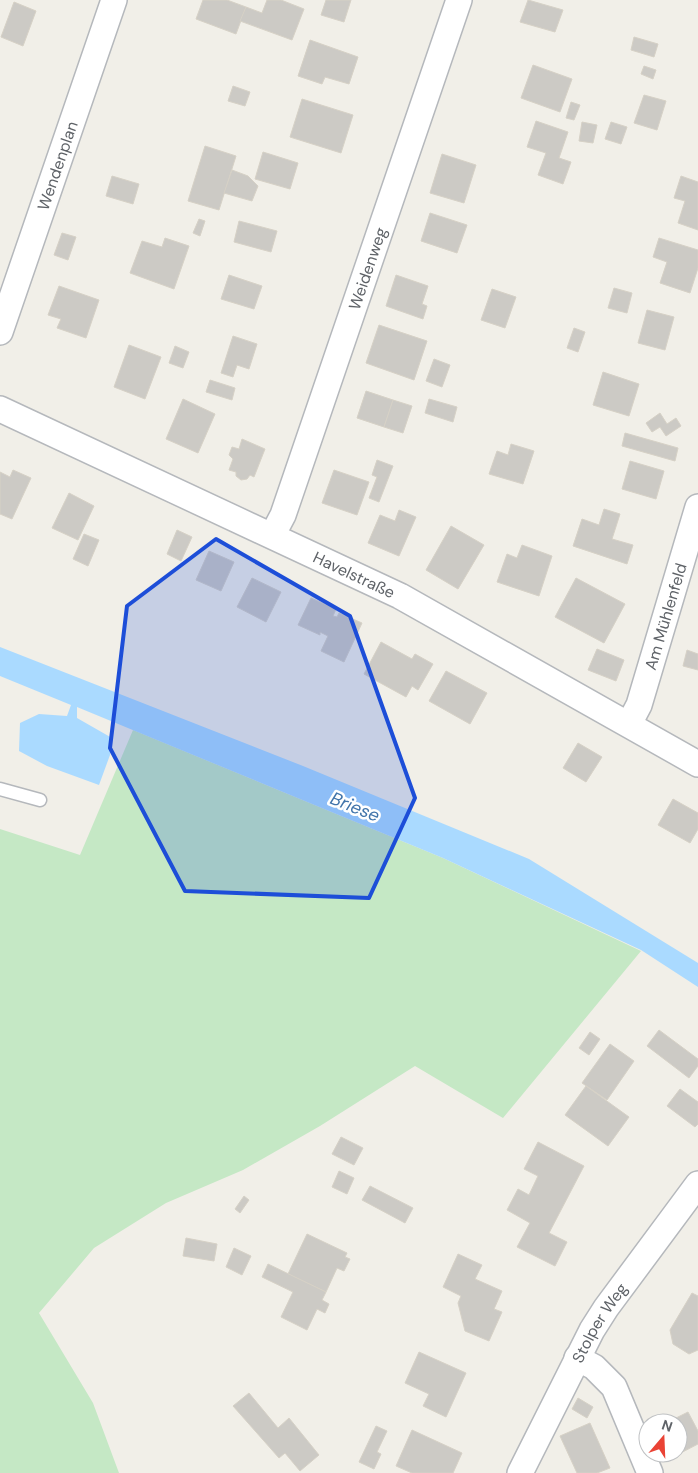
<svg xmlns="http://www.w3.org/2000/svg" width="698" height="1473" viewBox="0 0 698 1473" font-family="'DM Sans',sans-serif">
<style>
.green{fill:#c5e8c5}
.water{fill:#aadaff}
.building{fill:#cccac5;stroke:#d6d1c6}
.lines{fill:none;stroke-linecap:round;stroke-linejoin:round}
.lane-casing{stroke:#b5b8bc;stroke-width:15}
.street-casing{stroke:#b5b8bc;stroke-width:28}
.lane{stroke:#fff;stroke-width:12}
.street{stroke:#fff;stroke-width:25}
.marked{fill:#1d4ed8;fill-opacity:0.2;stroke:#1d4ed8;stroke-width:4;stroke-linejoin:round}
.labels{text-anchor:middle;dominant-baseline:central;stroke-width:5;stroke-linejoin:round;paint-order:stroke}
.street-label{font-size:16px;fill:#5f6368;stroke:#fff}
.water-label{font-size:18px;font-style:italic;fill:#4174aa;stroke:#fff}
</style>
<rect width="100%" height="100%" fill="#f1efe8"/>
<path class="green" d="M133,730L443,858L641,951L503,1118L415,1066L320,1126L243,1170L166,1203L94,1248L39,1313L93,1403L119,1473H0V829L80,855Z"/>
<path class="water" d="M0,647L303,766L529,859L698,963V987L641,950L443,858L77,707V718L112,738L110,755L99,785L47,766L19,751L20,723L39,714L67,716L71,705L0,676Z"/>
<g class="building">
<path d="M203,0H227L246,7L236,34L196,19Z"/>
<path d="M267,0H281L304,9L292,40L240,21L246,7L262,13Z"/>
<path d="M326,0H351L344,22L321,15Z"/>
<path d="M528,0L563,10L555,32L520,22Z"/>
<path d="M14,2L36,11L23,46L1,37Z"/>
<path d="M634,37L658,44L654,57L631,50Z"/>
<path d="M310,40L358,57L349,84L325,77L322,84L298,76Z"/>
<path d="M533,65L572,79L560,112L521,98Z"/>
<path d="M644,66L656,70L653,79L641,74Z"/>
<path d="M233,86L250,92L245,106L228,101Z"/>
<path d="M644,95L666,101L657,130L634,123Z"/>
<path d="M302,99L353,115L341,153L290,137Z"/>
<path d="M571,102L580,105L574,120L566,118Z"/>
<path d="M536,121L568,132L559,158L571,162L563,184L538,175L546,153L527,147Z"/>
<path d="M582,122L597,125L593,143L579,141Z"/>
<path d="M611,122L627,127L621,144L605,139Z"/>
<path d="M205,146L236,156L219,210L188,201Z"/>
<path d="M263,152L298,163L290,189L255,179Z"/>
<path d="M442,154L476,165L464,203L430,193Z"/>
<path d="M232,170L248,176L258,186L252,201L224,193Z"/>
<path d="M112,176L139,184L133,204L106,196Z"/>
<path d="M681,176L698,182V230L678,223L685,201L674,198Z"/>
<path d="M430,213L467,225L457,253L421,241Z"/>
<path d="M199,219L205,221L200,236L193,233Z"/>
<path d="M239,221L277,231L271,252L234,242Z"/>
<path d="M62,233L76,237L68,260L54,255Z"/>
<path d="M165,238L189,246L174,289L130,273L142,241L162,247Z"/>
<path d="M659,238L698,250V268L690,293L660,283L667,262L653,257Z"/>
<path d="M229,275L262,286L254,309L221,299Z"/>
<path d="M396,275L428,286L422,304L427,306L423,319L386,306Z"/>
<path d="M59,286L99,300L86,338L57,328L61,319L48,315Z"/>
<path d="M614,288L632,293L627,313L608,308Z"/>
<path d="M492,289L516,297L505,328L481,320Z"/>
<path d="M647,310L674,317L665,350L638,343Z"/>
<path d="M379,325L427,341L414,380L366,363Z"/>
<path d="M574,328L585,332L578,352L567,348Z"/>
<path d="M233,336L257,344L249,369L237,365L233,377L221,373Z"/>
<path d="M129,345L161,357L145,399L114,387Z"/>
<path d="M175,346L189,352L183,368L169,363Z"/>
<path d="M434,359L450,365L442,387L426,381Z"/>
<path d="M603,372L639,384L629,416L593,405Z"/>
<path d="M210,380L235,388L232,400L206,392Z"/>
<path d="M366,391L393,400L384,427L357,418Z"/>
<path d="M183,399L215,414L198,453L166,439Z"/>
<path d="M429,399L457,407L453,422L425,413Z"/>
<path d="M393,400L412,406L403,433L384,427Z"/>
<path d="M660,413L667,424L676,418L681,426L666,436L660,427L652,432L646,423Z"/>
<path d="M625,433L678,448L675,461L622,446Z"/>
<path d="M242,439L265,449L254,477L250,475L247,479L241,480L236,476V472L229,470L233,459L229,455L232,447L239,449Z"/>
<path d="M511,444L534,451L523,484L489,474L497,451L508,455Z"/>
<path d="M377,460L393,466L379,502L369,498L377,477L372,475Z"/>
<path d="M630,461L664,471L656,499L622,489Z"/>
<path d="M13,470L31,478L12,519L0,514V472L10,477Z"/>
<path d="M334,470L369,482L357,515L322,503Z"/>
<path d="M69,493L94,506L78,540L52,528Z"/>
<path d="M604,509L620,514L612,539L633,545L627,564L573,546L582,519L599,525Z"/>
<path d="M399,510L416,517L399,556L368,543L380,515L395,521Z"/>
<path d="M451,526L484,545L458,589L426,570Z"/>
<path d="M177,530L192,537L181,561L167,554Z"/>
<path d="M84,534L99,540L88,566L73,559Z"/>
<path d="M522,545L552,556L539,596L497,582L507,554L517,558Z"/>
<path d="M209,551L234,562L221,591L196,580Z"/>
<path d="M252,578L281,592L266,622L237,607Z"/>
<path d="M576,578L625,604L604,643L555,617Z"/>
<path d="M311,598L336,609L333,616L337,617L339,613L362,623L344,662L321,651L328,636L320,632V635L298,625Z"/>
<path d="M381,642L412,659L415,654L433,664L418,690L412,686L406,697L364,674Z"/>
<path d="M597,649L624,660L616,681L588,670Z"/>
<path d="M687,650L698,654V670L683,666Z"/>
<path d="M446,671L487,693L470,724L429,701Z"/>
<path d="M578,743L602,757L586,782L563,768Z"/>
<path d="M673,799L698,813V829L690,843L658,825Z"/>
<path d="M659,1030L698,1059V1066L689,1078L647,1046Z"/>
<path d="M590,1032L600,1039L589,1055L579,1048Z"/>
<path d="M610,1044L634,1061L607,1100L582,1083Z"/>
<path d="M586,1086L629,1117L608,1146L565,1115Z"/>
<path d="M680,1089L698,1102V1124L695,1127L667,1106Z"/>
<path d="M341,1137L363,1148L354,1165L332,1154Z"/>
<path d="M538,1142L584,1166L549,1233L567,1242L555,1266L517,1247L530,1223L507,1210L518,1189L529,1195L538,1176L524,1169Z"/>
<path d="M339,1171L354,1178L347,1194L332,1187Z"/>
<path d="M370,1186L413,1208L405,1223L362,1200Z"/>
<path d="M244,1196L249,1200L240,1213L235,1209Z"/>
<path d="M307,1234L347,1253L345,1257L350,1259L344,1271L337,1268L326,1292L288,1274Z"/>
<path d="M186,1238L217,1244L214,1261L183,1256Z"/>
<path d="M234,1248L251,1256L242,1275L226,1267Z"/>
<path d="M458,1254L482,1265L475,1279L502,1291L494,1309L502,1312L489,1341L465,1331L458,1303L461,1296L443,1287Z"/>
<path d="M268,1264L326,1292L322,1300L329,1304L325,1313L317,1309L307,1330L281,1317L293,1292L262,1277Z"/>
<path d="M692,1293L698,1296V1350L689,1354L673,1344L670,1330Z"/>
<path d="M419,1352L466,1373L446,1417L423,1406L429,1394L405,1383Z"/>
<path d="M249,1393L278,1428L289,1418L319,1455L300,1471L285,1453L279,1458L233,1406Z"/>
<path d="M578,1398L593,1407L587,1418L572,1409Z"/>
<path d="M688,1412L698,1431V1444L673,1457L671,1453H678V1423H666Z"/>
<path d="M590,1423L610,1468L597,1473H577L560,1436Z"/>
<path d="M376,1426L387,1431L377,1452L381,1454L374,1469L359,1462Z"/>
<path d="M412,1430L462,1453L453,1473H412L396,1466Z"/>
</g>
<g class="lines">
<g class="lane-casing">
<path id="lane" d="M0,789L40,800"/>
</g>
<g class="street-casing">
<g id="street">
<path id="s1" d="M0,332L114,0"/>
<path id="s2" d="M0,409L400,596L698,764"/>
<path id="s3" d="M273,534L283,515L459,0"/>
<path id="s4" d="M629,724L639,705L698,507"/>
<path d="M577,1358L594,1367L614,1387L650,1473"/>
<path id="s5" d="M520,1473L592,1330L606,1308L698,1184"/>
</g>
</g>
<use href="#lane" class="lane"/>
<use href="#street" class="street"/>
</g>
<path class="marked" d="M216,539L350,616L415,798L369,898L185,891L110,748L127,606Z"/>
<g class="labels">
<g class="street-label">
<text stroke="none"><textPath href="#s1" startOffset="176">Wendenplan</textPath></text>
<text stroke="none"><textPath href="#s3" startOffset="282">Weidenweg</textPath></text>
<text stroke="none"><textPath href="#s2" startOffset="391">Havelstraße</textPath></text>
<text stroke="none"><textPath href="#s4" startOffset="114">Am Mühlenfeld</textPath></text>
<text stroke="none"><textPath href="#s5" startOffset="170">Stolper Weg</textPath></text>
</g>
<g class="water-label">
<text transform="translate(355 807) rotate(22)">Briese</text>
</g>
</g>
<g transform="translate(663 1438) rotate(19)"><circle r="24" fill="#ffffff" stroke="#bfc1c3"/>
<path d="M0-4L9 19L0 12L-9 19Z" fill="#ea4335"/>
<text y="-8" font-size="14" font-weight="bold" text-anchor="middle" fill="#5f6368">N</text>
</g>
</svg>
